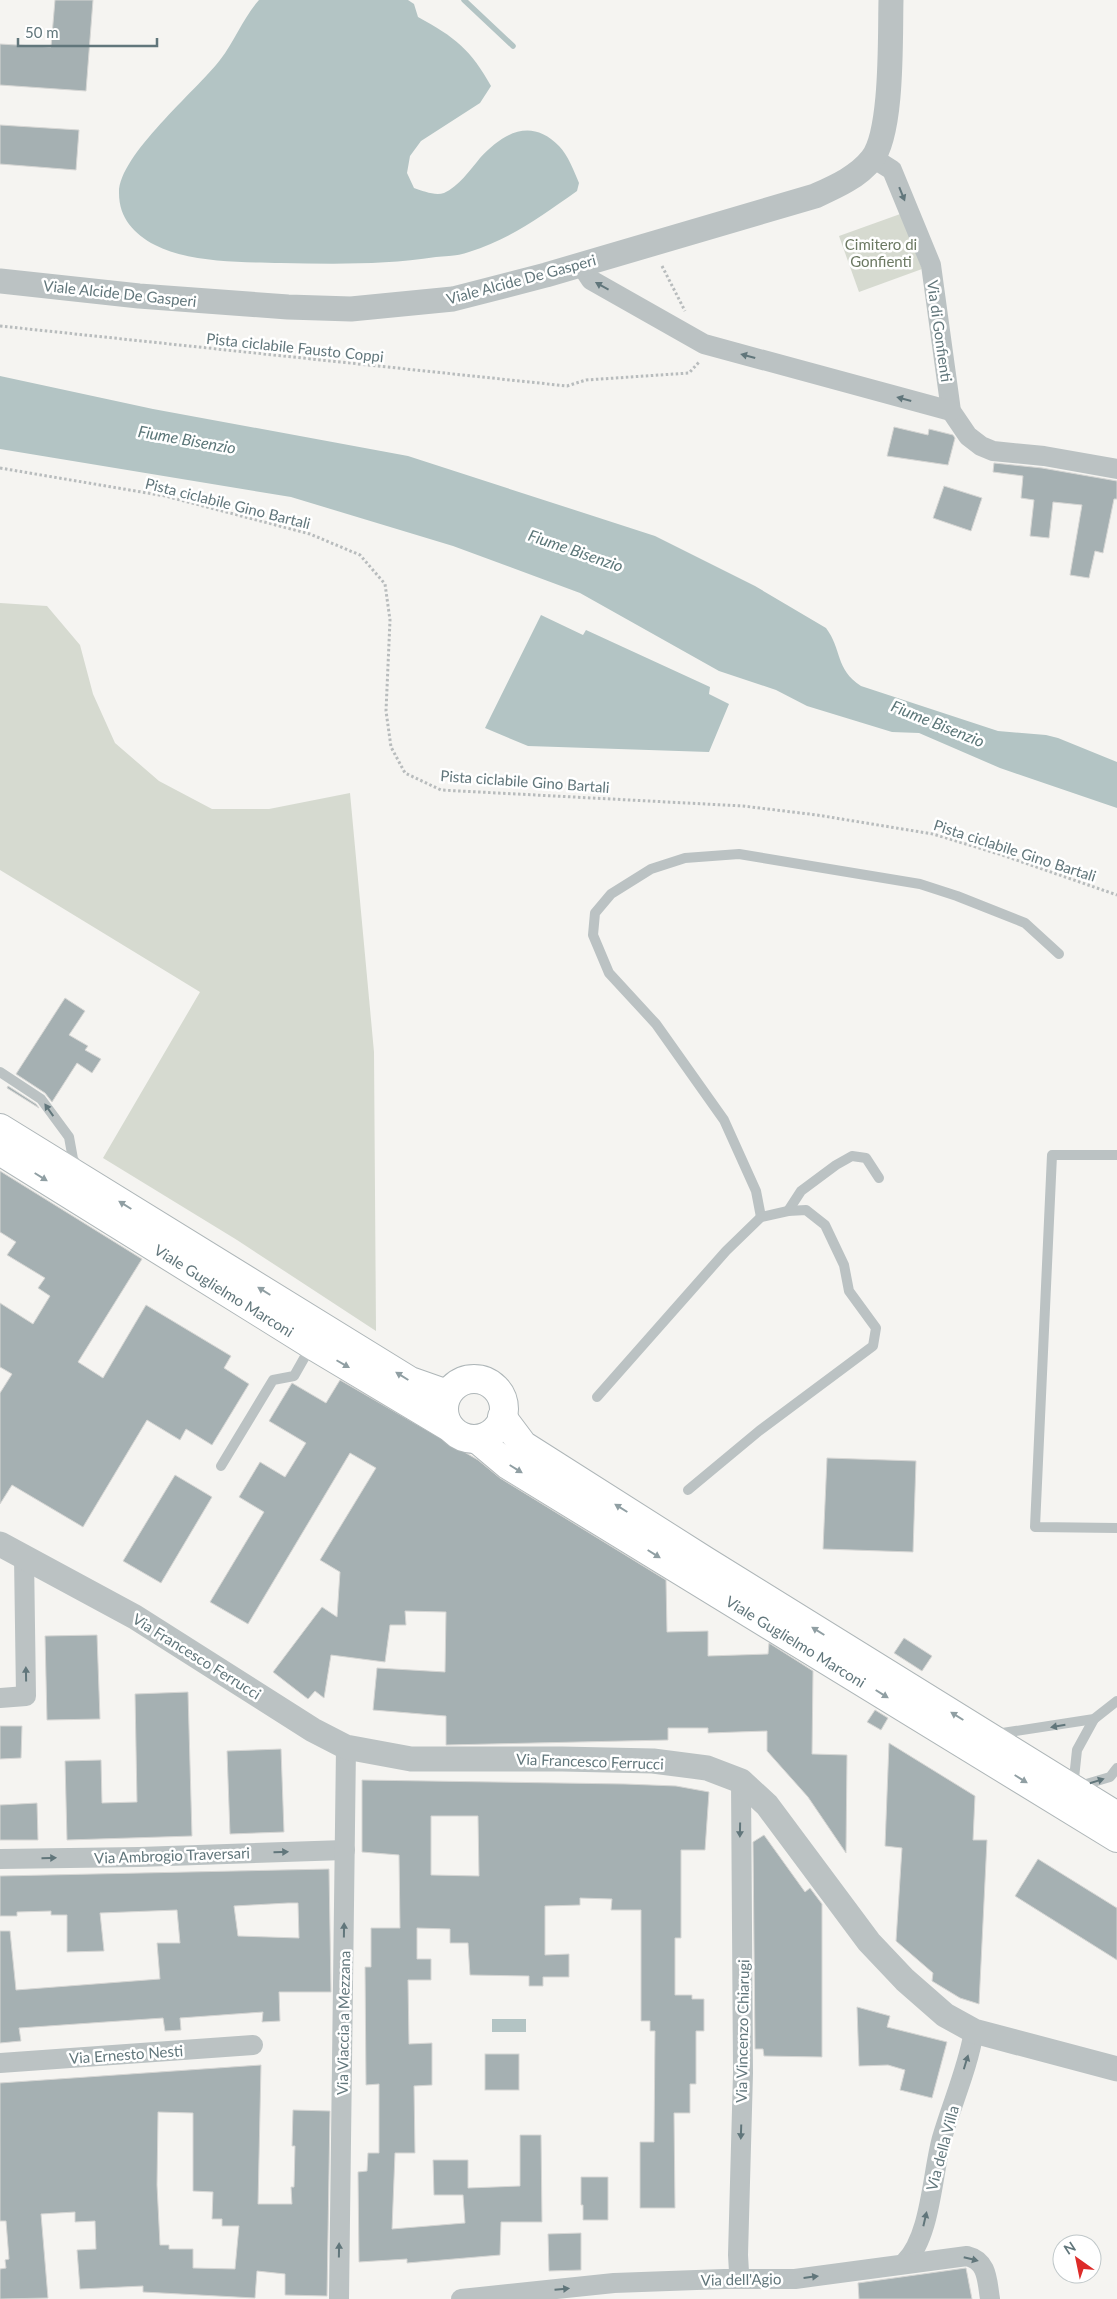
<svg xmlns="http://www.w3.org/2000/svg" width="1117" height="2299" viewBox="0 0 1117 2299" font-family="Lato,sans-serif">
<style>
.green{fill:#d6dad0}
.water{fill:#b3c4c4}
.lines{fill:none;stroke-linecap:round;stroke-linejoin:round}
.stream{stroke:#b3c4c4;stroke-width:5.5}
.building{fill:#a5b0b2;stroke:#d6d6d4;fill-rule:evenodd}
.secondary-casing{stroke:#aeb6b8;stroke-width:30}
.path{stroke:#b8bcbd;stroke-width:3;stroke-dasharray:2.5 2.5;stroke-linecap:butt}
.service{stroke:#bbc2c3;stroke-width:10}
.minor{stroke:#bbc2c3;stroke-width:20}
.tertiary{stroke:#bbc2c3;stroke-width:25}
.secondary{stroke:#fff;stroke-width:28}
.oneway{fill:#61767b}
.oneway2{fill:#909fa3}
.labels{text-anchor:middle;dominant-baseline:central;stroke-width:5;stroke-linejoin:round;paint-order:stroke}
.park-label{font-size:15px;fill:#6c7963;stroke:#fff}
.street-label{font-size:15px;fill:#61767b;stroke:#fff}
.water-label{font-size:16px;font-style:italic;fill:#5b7678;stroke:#fff}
</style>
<rect width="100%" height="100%" fill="#f5f4f1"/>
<g class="green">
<path d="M903,213L922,269L859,292L839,236Z"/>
<path d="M0,603L47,606L80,645L93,694L115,743L159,781L212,809H269L350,793L374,1052L376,1331L237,1240L103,1158L200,992L0,870Z"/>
</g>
<g class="water">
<path d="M259,0H408L414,4L418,17C455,37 471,50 491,86L480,103L421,141L410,156L407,173L414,188C423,191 435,196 444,193C458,187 471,169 480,158C503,133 531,117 559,146C568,155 574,171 579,183L577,191C540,217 512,238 469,252C459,256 446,256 436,257C385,265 333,264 281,263C243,262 190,263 155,245C134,234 119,218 119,193C118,156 196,91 220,60C235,41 243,18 259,0Z"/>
<path d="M0,376L153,409L408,456L655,536L755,586L826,628C842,649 835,669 861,686L998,731L1046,735L1058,738L1117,762V808L1000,768L919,733L892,732L807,706L776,690L719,671L580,593L453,546L291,497L0,449Z"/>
<path d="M541,615L583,635L586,630L710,687L709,694L729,704L709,752L528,746L485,728Z"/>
<rect x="492" y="2019" width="34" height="13"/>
</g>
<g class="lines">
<path class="stream" d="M464,0L513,46"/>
</g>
<g class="building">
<path d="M55,0H93L86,91L0,85V44L51,47Z"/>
<path d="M0,125L79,130L76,170L0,164Z"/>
<path d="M894,427L928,435L929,429L953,435L955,438L948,465L887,456Z"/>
<path d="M994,463L1042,468L1117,481V499H1114L1103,553L1095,551L1089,578L1070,575L1082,505L1053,502L1049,538L1030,536L1034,500L1021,498L1023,476L993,472Z"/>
<path d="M944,486L982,498L971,531L933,518Z"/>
<path d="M65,998L85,1011L69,1035L88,1046L85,1050L101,1059L92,1073L77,1063L52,1102L45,1093L16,1074Z"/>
<path d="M8,1086L36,1104L39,1108L7,1088Z"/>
<path d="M0,1171L142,1259L78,1362L103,1378L146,1305L231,1356L224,1368L249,1384L212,1445L186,1429L180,1440L147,1420L83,1527L12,1485L0,1504V1393L12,1374L0,1367V1303L33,1324L50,1296L38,1288L45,1278L7,1255L16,1242L0,1232Z"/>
<path d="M340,1380L478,1460L500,1478L666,1580L667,1632L708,1631V1656L768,1654L769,1643L813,1671L812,1754L847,1755L846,1853L808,1797L767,1751V1731L708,1733V1728H668V1740L446,1745V1716L373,1710L377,1668L445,1672L446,1612L405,1611L406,1625H390L385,1662L331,1655L324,1698L315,1691L308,1699L273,1672L322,1607L337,1617L340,1572L320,1560L376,1468L350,1453L248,1624L210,1602L264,1512L239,1497L260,1462L285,1477L306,1443L269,1421L292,1383L326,1403Z"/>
<path d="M827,1458L916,1461L913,1552L823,1549Z"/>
<path d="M175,1475L212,1497L161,1583L123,1561Z"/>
<path d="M97,1635L100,1719L47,1720L45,1636Z"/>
<path d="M904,1638L932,1656L922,1671L894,1653Z"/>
<path d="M188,1692L192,1836L67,1840L65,1761L101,1760L102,1803L137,1802L135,1694Z"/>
<path d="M875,1710L888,1718L881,1730L867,1722Z"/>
<path d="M0,1726H22L21,1758L0,1759Z"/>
<path d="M889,1743L975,1796L973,1840H987L979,2004L960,1998L932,1981L933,1973L896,1941L902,1848L885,1846Z"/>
<path d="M281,1749L284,1832L230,1834L227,1751Z"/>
<path d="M362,1780L625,1784L676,1786L709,1792L705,1850H681V1938H675V1995H692V1999H704V2031H696V2084H690V2113H674L675,2208H640V2142H654L655,2031H650V2021H641V1910H611L612,1899L580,1898V1905L545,1906V1955L569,1954V1977H543V1986H529V1976L470,1975L468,1943H450V1929L417,1928V1959H431V1980H408L409,2044L432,2043V2085L414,2086L415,2153H395L392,2229L465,2223L463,2195H434L433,2160H468V2188L520,2186V2135H541L542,2222H501L500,2255L407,2263V2259L359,2262L358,2172L367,2171L368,2153H379V2084L366,2085L365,1967H371V1928H400L399,1855L362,1852ZM431,1816H478L479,1876L431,1875Z"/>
<path d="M37,1803L38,1840H0V1805Z"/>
<path d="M764,1835L805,1892L810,1888L822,1904V2057L764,2056L763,2049H755L753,1842Z"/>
<path d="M1038,1859L1117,1908V1960L1015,1896Z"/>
<path d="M329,1869L331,1992H279L280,2021L262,2022L263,2012L180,2018L181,2030L165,2031L163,2018L19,2028L21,2041L0,2043V1931H10L16,1990L160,1979L157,1943H180L177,1910L100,1913L104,1951L67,1952V1915H51V1911L17,1912V1916H0V1876ZM288,1903H298L299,1938L238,1936L234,1906Z"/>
<path d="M857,2007L890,2016L887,2027L947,2042L932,2098L900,2090L905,2070L888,2065L859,2066Z"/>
<rect x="485" y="2054" width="34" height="36"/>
<path d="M261,2065L258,2204H292L291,2187H294L295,2146H292L293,2110L330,2111L327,2296L285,2295V2274L257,2271L255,2298L143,2292V2286L80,2289L77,2250L96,2249L95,2221L75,2222V2212L41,2214L48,2298L0,2299V2269L6,2268L5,2260L9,2259L6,2221H0V2083ZM158,2112L193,2113V2191L213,2192L212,2219H222V2226H239L235,2269L193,2268V2249H169V2245H160L157,2185Z"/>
<path d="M581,2177H608V2220H583V2205H581Z"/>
<path d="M581,2233V2270L549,2271L548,2234Z"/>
<path d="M966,2268L972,2299H859L858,2283Z"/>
</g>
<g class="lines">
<g class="secondary-casing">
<g id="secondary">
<path d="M0,1128L410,1381L447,1394"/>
<path id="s1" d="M0,1151L312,1345L449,1427"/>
<circle cx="474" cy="1409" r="30"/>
<path d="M502,1417L523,1445L704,1560L1117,1816"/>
<path id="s2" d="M477,1439L508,1465L1117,1838"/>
</g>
</g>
<g class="path">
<path d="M662,266L685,311"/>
<path d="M0,326L567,386L586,380L689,373L700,361"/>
<path d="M0,468L165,496L310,534L360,555L385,584L390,620L386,711L391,747L405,773L441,790L743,806L817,815L933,834L1002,855L1117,895"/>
</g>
<g class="service">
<path d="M0,1072L41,1099L69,1137L73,1159L78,1167"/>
<path d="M1117,1155H1052L1035,1527L1117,1528"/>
<path d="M788,1211L801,1191L836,1165L852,1156L866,1158L879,1178"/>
<path d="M761,1217L756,1191L724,1120L656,1024L609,973L593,935L595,913L611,894L651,869L685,858L739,854L920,884L957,896L1025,923L1059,954"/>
<path d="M597,1397L726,1251L761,1217L788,1211L806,1210L825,1225L844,1265L849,1291L876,1328L873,1346L759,1431L688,1490"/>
<path d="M221,1466L273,1380L294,1376L311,1346"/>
<path d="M1094,1719L1077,1750L1073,1788L1110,1777L1117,1768"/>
<path d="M996,1734L1094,1719L1117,1701"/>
</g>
<g class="minor">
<path d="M873,158L892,170L931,265L951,411L968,436L981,446L993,451L1044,456L1117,469"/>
<path d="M581,265L591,280L704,344L951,411"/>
<path d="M0,1698L26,1696L24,1556"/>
<path d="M741,1781L743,2073L738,2255L739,2272L743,2279"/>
<path d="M0,1859L139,1857L345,1850"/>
<path d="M0,2063L253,2045"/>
<path d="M905,2262C931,2236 932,2174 942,2138C952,2103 968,2068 974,2031"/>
<path d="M339,2299L346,1747"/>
<path d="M461,2299L614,2283L724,2279H795L967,2256C988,2261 987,2281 990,2299"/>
</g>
<g class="tertiary">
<path d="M0,281L139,296L288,307L351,309L453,299L546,275L815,196C835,187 858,177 872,159C893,132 890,36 891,0"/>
<path d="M0,1544L135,1617L313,1730L346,1747L411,1759H562L653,1761L707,1768L741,1781L767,1805L869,1942L905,1980L945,2015L974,2031L1117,2069"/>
</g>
<use href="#secondary" class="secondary"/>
</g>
<defs><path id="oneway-solid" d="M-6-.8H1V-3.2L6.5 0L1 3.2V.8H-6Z" transform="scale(1.25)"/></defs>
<g class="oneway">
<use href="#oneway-solid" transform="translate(902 194) rotate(68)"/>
<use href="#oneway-solid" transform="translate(602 286) rotate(-151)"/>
<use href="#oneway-solid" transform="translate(748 356) rotate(-165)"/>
<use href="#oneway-solid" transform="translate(904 399) rotate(-165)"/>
<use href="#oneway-solid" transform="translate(49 1110) rotate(-125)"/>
<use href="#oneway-solid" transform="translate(26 1674) rotate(-91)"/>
<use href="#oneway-solid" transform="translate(1058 1726) rotate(170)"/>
<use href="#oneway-solid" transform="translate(1097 1781) rotate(-17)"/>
<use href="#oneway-solid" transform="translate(740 1830) rotate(91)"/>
<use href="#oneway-solid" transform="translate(281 1852) rotate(-2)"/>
<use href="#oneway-solid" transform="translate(49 1858) rotate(-1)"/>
<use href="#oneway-solid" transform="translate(344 1930) rotate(-89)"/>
<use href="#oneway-solid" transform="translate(966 2062) rotate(-73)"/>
<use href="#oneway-solid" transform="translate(741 2132) rotate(92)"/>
<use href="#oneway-solid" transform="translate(925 2219) rotate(-77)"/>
<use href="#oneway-solid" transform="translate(339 2250) rotate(-89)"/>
<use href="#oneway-solid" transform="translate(971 2259) rotate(14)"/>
<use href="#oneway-solid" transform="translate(811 2277) rotate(-7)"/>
<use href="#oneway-solid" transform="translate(562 2289) rotate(-5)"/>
</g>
<g class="oneway2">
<use href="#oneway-solid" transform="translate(41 1177) rotate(32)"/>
<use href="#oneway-solid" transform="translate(125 1205) rotate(-148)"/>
<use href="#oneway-solid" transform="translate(264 1291) rotate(-148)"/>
<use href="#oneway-solid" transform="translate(343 1364) rotate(30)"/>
<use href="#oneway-solid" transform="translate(402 1376) rotate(-148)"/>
<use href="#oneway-solid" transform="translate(516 1469) rotate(32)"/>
<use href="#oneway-solid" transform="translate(621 1508) rotate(-148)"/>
<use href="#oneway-solid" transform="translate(654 1554) rotate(32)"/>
<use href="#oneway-solid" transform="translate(818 1631) rotate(-148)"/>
<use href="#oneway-solid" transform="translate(882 1694) rotate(32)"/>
<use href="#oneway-solid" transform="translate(957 1716) rotate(-148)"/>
<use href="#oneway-solid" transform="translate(1021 1779) rotate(32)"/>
</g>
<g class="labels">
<g class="park-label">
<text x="881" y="244">Cimitero di<tspan x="881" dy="17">Gonfienti</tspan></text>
</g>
<g class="street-label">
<text transform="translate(521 279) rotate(-15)">Viale Alcide De Gasperi</text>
<text transform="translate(120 293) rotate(6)">Viale Alcide De Gasperi</text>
<text transform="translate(940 331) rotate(82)">Via di Gonfienti</text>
<text transform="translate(295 347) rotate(6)">Pista ciclabile Fausto Coppi</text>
<text transform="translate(228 503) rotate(14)">Pista ciclabile Gino Bartali</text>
<text transform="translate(525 781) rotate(4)">Pista ciclabile Gino Bartali</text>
<text transform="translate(1015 850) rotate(18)">Pista ciclabile Gino Bartali</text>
<text stroke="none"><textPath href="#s1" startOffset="264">Viale Guglielmo Marconi</textPath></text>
<text stroke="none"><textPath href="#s2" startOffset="378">Viale Guglielmo Marconi</textPath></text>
<text transform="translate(197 1656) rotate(32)">Via Francesco Ferrucci</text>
<text transform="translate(590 1761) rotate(2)">Via Francesco Ferrucci</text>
<text transform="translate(172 1855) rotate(-2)">Via Ambrogio Traversari</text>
<text transform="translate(343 2023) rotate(-89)">Via Viaccia a Mezzana</text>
<text transform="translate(742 2031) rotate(-89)">Via Vincenzo Chiarugi</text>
<text transform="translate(126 2054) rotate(-4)">Via Ernesto Nesti</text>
<text transform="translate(942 2148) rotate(-75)">Via della Villa</text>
<text transform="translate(741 2279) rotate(-1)">Via dell'Agio</text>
</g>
<g class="water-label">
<text transform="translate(187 439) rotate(10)">Fiume Bisenzio</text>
<text transform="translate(576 550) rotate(19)">Fiume Bisenzio</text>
<text transform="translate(938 723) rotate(22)">Fiume Bisenzio</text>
</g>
</g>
<g transform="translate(1077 2259) rotate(327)"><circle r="24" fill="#ffffff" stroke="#c0c8ca"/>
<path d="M0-4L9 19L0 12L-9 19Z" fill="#dd2b29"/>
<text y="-8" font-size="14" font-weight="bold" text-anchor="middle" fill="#61767b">N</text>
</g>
<path d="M18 38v8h139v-8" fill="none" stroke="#61767b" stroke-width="2.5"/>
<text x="25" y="38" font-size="15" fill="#61767b" stroke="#ffffff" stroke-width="4" paint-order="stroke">50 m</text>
</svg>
